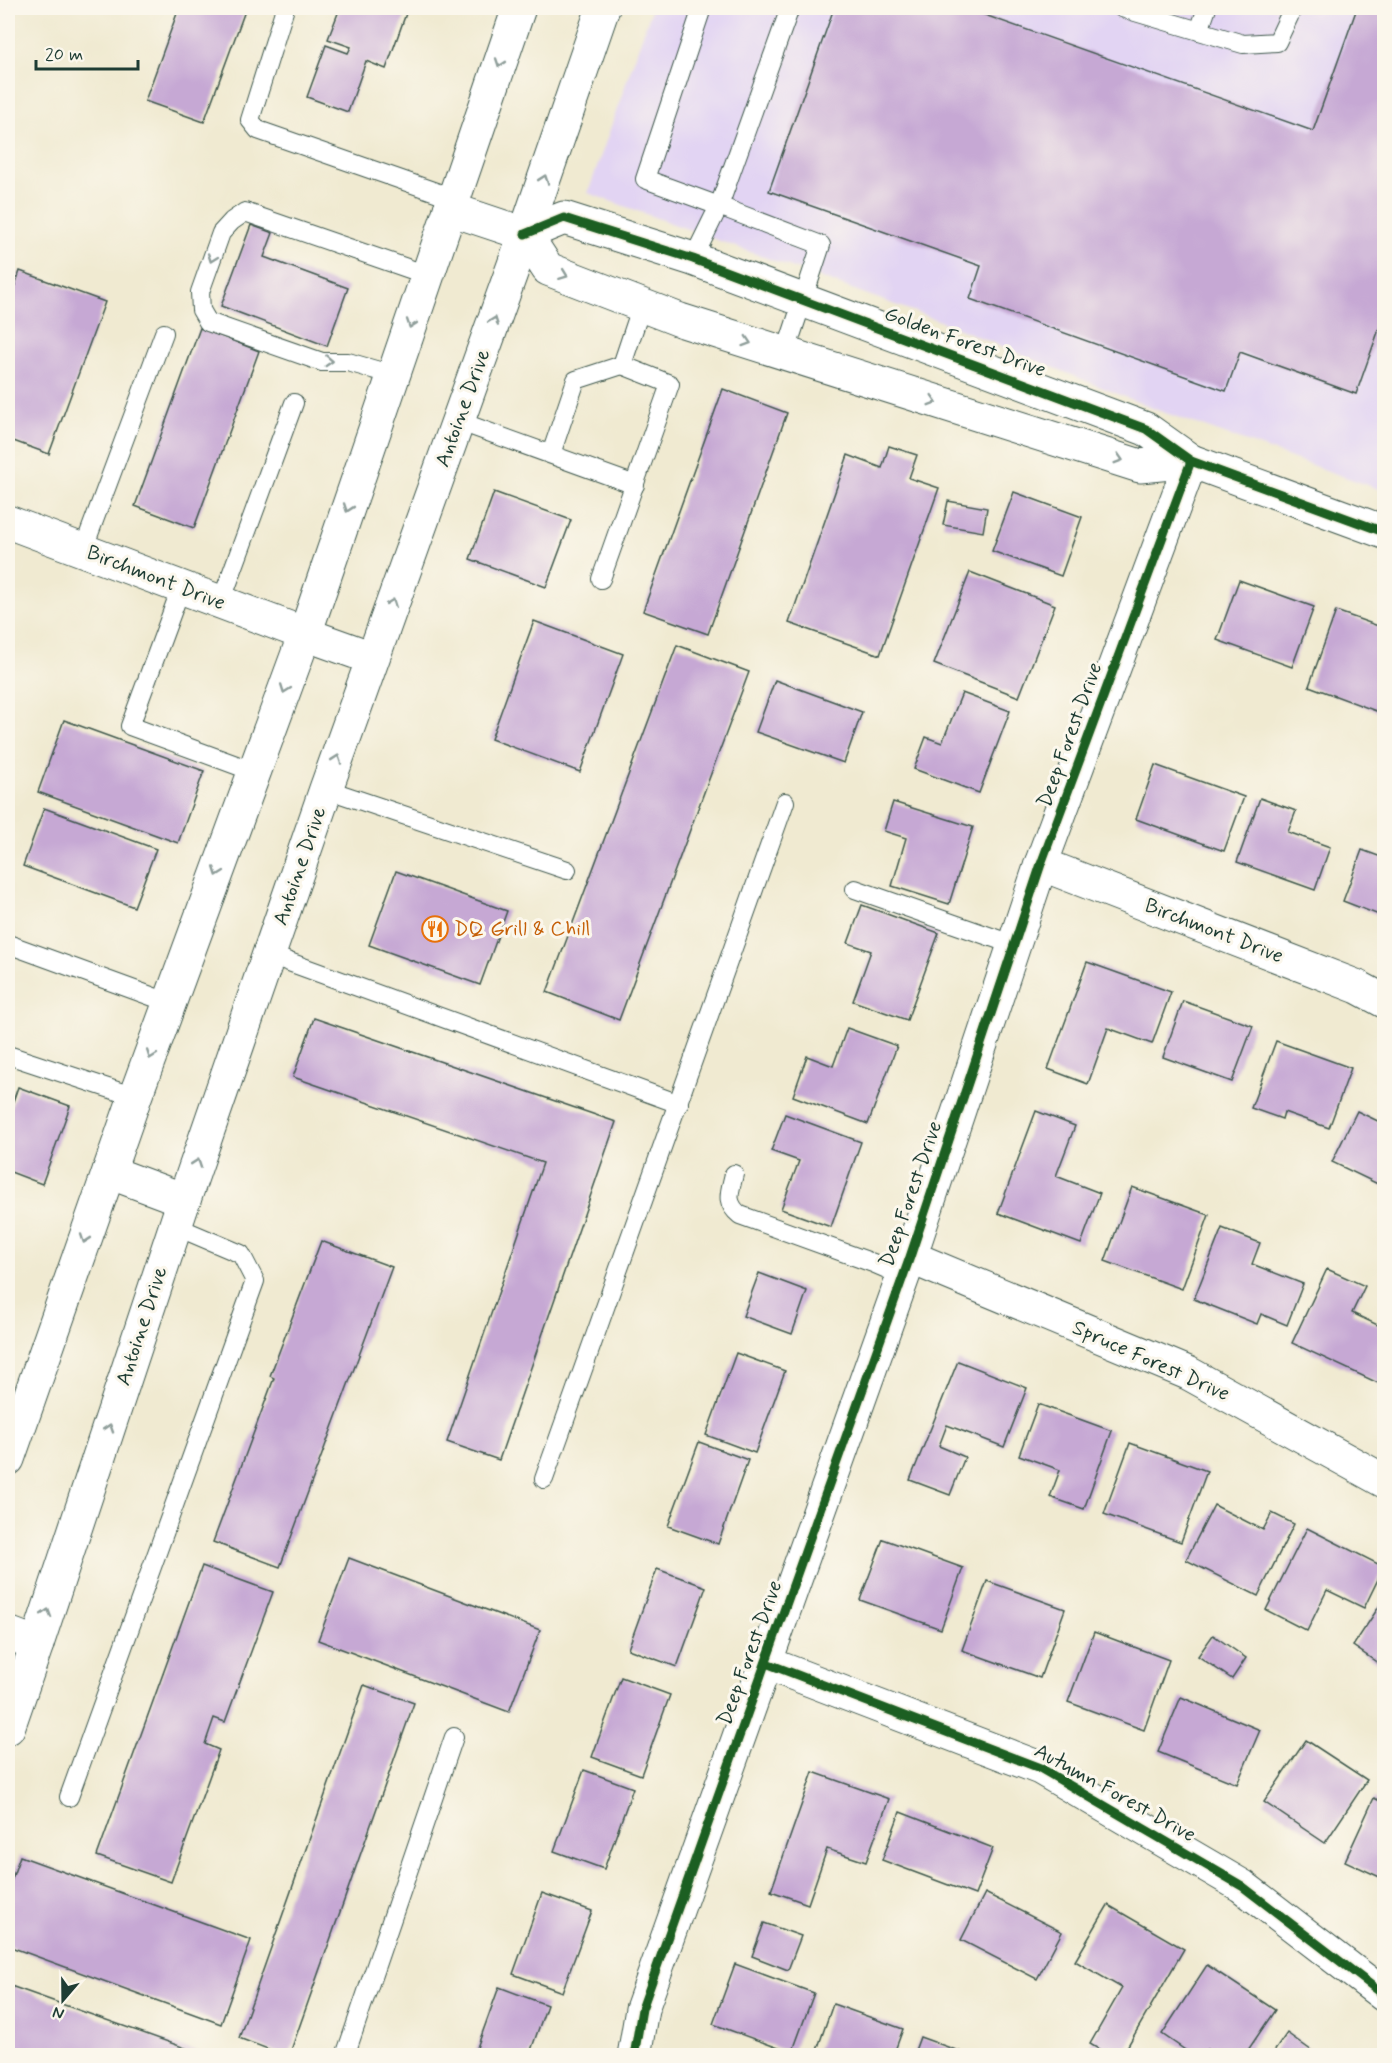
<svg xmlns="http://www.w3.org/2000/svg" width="1392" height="2063" viewBox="0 0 1392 2063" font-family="Mynerve,sans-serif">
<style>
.built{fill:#e2d4f3}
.building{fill:#c6a8d4}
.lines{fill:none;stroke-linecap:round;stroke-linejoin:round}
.lane-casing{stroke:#3e574c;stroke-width:20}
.street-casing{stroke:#3e574c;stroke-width:35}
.secondary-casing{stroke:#3e574c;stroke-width:35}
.lane{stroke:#fff;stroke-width:18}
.street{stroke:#fff;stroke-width:33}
.secondary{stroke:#fff;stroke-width:33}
.cycleway-casing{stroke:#fbf7ec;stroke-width:13}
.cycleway{stroke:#1b5e20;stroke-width:9}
.oneway{stroke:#8f9e9a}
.labels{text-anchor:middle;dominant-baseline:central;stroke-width:6;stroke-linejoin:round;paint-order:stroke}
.street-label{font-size:21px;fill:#1f3d34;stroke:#fbf7ec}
.food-label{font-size:21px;fill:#c56008;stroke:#fbf7ec;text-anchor:start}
</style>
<rect width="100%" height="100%" fill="#fbf7ec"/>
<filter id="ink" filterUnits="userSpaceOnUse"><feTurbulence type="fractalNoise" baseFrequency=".0167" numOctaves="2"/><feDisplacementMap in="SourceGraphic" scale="12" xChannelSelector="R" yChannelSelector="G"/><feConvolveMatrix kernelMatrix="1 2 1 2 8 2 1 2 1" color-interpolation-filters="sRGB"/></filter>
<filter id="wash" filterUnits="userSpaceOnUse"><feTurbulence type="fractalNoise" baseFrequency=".008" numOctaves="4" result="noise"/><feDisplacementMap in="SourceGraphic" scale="24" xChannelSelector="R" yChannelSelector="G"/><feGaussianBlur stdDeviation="1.35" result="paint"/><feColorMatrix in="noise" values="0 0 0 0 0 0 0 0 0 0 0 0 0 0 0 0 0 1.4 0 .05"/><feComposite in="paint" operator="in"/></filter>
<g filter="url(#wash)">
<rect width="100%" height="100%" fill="#f0ead1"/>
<path class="built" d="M652,8H1384V491L1157,410L937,320L588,193Z"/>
<g id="blocks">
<g class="building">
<path d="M179,8H246L204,122L145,101Z"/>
<path d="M340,8H408L386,69L366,61L348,112L307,97L326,45L348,53L351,47L328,39Z"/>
<path d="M834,8H965L1313,131L1357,8H1384V315L1356,394L1240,352L1226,391L970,299L981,266L769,191Z"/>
<path d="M251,225L273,233L264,257L348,288L327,346L221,306Z"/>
<path d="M20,271L105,302L49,454L8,439V306Z"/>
<path d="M200,328L259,351L194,528L135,506Z"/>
<path d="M723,389L787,413L708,634L643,611Z"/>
<path d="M889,446L917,455L909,478L939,488L880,655L789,623L848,455L882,468Z"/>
<path d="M494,492L571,520L546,587L470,559Z"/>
<path d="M1014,492L1082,517L1061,576L992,551Z"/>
<path d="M948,501L987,508L983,532L943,525Z"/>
<path d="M970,572L1055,605L1019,697L934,664Z"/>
<path d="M1239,580L1314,607L1292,667L1217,640Z"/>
<path d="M1336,611L1384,628V714L1309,686Z"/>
<path d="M534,621L623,654L580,772L491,739Z"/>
<path d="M677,645L749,672L619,1020L547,992Z"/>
<path d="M775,680L862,712L844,763L756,732Z"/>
<path d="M962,693L1010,711L979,793L914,769L926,737L942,743Z"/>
<path d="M64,720L204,771L178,843L38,792Z"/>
<path d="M1155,765L1244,797L1224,851L1136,819Z"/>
<path d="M1260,798L1296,811L1288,832L1330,847L1315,890L1237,862Z"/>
<path d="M893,802L973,827L949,904L892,886L906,838L884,831Z"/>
<path d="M44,808L156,849L134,907L23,866Z"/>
<path d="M1362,850L1384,858V917L1343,901Z"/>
<path d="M396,871L507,911L480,985L369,945Z"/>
<path d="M862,905L939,933L907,1020L853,1001L871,951L848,943Z"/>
<path d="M1087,962L1171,992L1152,1044L1108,1028L1088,1084L1048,1069Z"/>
<path d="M1183,1001L1253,1026L1232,1082L1163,1057Z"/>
<path d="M314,1018L616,1122L499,1460L447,1442L543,1163L293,1077Z"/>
<path d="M847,1028L897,1046L868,1124L793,1096L807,1056L833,1066Z"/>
<path d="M1276,1041L1351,1068L1329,1128L1284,1112L1282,1119L1251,1108Z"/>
<path d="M18,1087L70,1106L42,1184L8,1171V1116Z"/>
<path d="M1036,1111L1075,1126L1056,1176L1100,1193L1081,1244L998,1213Z"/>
<path d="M1357,1111L1384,1124V1187L1332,1162Z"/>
<path d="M785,1114L861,1142L831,1227L781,1209L799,1161L771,1151Z"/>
<path d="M1132,1187L1209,1215L1182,1289L1105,1261Z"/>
<path d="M1222,1228L1260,1243L1252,1264L1303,1284L1287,1325L1261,1314L1257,1324L1194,1299Z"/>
<path d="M321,1241L392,1267L280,1567L213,1542L274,1378L270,1376Z"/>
<path d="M1327,1269L1365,1286L1352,1313L1384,1328V1374L1380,1384L1292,1343Z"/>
<path d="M759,1273L807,1291L792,1334L743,1316Z"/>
<path d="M736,1353L785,1371L755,1453L706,1435Z"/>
<path d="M958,1361L1027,1388L1004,1447L947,1425L939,1446L965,1457L950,1495L910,1480Z"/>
<path d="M1038,1404L1112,1431L1084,1509L1050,1497L1060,1470L1019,1455Z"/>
<path d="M699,1442L748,1460L718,1544L668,1526Z"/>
<path d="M1130,1443L1207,1471L1181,1542L1104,1514Z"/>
<path d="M1214,1505L1263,1530L1272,1513L1294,1524L1258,1596L1186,1560Z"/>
<path d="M1307,1528L1384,1567L1364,1608L1327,1590L1307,1631L1266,1610Z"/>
<path d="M883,1539L963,1568L941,1629L860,1600Z"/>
<path d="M349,1558L540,1630L509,1712L318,1640Z"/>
<path d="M202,1566L273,1592L225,1722L214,1718L205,1744L219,1750L171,1882L97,1856Z"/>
<path d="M657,1569L706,1587L677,1667L628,1649Z"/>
<path d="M987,1581L1065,1609L1040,1678L962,1650Z"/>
<path d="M1384,1599V1667L1353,1646Z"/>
<path d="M1094,1632L1169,1660L1144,1730L1068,1702Z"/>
<path d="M1213,1635L1246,1658L1232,1679L1198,1656Z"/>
<path d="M621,1677L670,1695L641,1775L592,1757Z"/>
<path d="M364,1685L414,1703L289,2056H286L239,2038Z"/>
<path d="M1181,1697L1260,1730L1237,1784L1158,1752Z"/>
<path d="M1306,1740L1367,1780L1325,1843L1264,1802Z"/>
<path d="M584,1770L633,1788L604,1869L554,1851Z"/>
<path d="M813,1772L889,1799L866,1862L827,1849L808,1904L771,1891Z"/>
<path d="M1374,1798L1384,1803V1879L1345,1861Z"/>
<path d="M900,1812L993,1848L975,1895L882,1860Z"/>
<path d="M20,1856L251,1940L221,2024L8,1946V1890Z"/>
<path d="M542,1893L592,1911L562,1992L513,1974Z"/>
<path d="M985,1893L1062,1932L1037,1979L961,1940Z"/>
<path d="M1108,1905L1184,1949L1122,2056H1110L1090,2044L1122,1988L1075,1961Z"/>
<path d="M764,1923L801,1936L788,1970L752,1956Z"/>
<path d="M735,1964L814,1993L792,2053L713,2024Z"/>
<path d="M1207,1965L1275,2010L1244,2056H1217L1208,2049L1203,2056H1194L1162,2034Z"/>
<path d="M8,1985L205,2055L204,2056H20L8,2051Z"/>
<path d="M499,1987L547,2005L529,2056H474Z"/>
<path d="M833,2004L903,2029L893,2056H815Z"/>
<path d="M1287,2033L1319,2056H1271Z"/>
<path d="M920,2037L970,2055V2056H913Z"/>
</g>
</g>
</g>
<g filter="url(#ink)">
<use href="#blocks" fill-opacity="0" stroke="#3e574c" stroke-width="1.5"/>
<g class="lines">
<g class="lane-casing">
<g id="lane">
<path d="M285,8L250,120L258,130L453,198"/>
<path d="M1122,8L1243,44L1277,42L1293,8"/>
<path d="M1199,31L1207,8"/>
<path d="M693,259L719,206L645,179L702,8"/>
<path d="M785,354L821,245L719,206L790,8"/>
<path d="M393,375L348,362H322L208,322L201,310L200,292L221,233L232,221L245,212L427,275"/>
<path d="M458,421L635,485"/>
<path d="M551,454L576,380L622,365"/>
<path d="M83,550L164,333"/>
<path d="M601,579L670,384L622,365L642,305"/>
<path d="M181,588L130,726L255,772"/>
<path d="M221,602L294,403"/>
<path d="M326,789L567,870"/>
<path d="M855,889L1014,945"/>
<path d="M8,944L170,1003"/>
<path d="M270,955L679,1104"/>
<path d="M8,1055L135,1097"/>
<path d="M734,1174C730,1192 724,1202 740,1215L873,1263L903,1276"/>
<path d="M544,1479L785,802"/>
<path d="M69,1797L255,1281L241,1254L175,1226"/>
<path d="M345,2056L454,1737"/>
</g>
</g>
<g class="street-casing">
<g id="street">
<path d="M450,209L525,234L548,269L680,320L1140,466L1191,461"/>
<path d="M525,234L564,218L693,259L1146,429L1191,461L1384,532"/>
<path d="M8,522L305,634"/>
<path d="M1041,864L1358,987L1384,1001"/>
<path d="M910,1257L1188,1373L1384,1481"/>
<path d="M766,1663L1040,1768L1242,1886L1384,1995"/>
<path d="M634,2056L642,2009L910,1257L1041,864L1191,461"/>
</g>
</g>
<g class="secondary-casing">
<g id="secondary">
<path d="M305,634L372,658"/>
<path d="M109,1172L184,1200"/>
<path d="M8,1459L135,1097L305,634L519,8"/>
<path d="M8,1633L37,1644"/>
<path d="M8,1728L37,1644L184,1200L326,789L525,234L603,8"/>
</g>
</g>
<use href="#lane" class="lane"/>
<use href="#street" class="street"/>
<use href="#secondary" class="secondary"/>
<g class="cycleway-casing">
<g id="cycleway">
<path d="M525,234L564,218L693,259L1146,429L1191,461L1384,532"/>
<path d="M766,1663L1040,1768L1242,1886L1384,1995"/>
<path d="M634,2056L642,2009L910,1257L1041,864L1191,461"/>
</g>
</g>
<use href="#cycleway" class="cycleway"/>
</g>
<defs><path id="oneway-chevron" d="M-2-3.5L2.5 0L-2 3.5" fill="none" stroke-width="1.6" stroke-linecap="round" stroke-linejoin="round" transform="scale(1.5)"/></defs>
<g class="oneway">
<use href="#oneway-chevron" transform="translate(500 63) rotate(109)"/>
<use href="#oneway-chevron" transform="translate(544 179) rotate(-71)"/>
<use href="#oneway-chevron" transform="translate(212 258) rotate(110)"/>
<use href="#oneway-chevron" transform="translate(564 275) rotate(21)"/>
<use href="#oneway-chevron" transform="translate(494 321) rotate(-70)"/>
<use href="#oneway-chevron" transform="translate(411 324) rotate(109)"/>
<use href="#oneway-chevron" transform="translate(747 342) rotate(18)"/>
<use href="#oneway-chevron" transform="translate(329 361) rotate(3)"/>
<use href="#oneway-chevron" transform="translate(933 401) rotate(17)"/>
<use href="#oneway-chevron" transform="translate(1119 459) rotate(17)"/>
<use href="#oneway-chevron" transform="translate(348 508) rotate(109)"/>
<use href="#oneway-chevron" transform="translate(392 603) rotate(-70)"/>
<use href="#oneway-chevron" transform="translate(285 689) rotate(110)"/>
<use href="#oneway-chevron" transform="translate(337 759) rotate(-71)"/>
<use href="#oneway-chevron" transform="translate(218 872) rotate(110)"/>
<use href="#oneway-chevron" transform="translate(151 1055) rotate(110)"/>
<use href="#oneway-chevron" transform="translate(197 1163) rotate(-71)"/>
<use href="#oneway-chevron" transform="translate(85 1239) rotate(109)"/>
<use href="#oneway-chevron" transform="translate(109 1428) rotate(-72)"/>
<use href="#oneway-chevron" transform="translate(47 1613) rotate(-72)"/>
</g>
</g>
<defs>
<g id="restaurant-ring" transform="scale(1.35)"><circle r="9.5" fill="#fbf7ec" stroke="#e8710a" stroke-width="1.5"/><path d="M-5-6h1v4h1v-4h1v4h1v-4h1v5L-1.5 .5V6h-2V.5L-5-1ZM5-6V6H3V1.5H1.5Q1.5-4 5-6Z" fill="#e8710a"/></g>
</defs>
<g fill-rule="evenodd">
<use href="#restaurant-ring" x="435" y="929"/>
</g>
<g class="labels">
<g class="street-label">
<text transform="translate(965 342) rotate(20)">Golden Forest Drive</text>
<text transform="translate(463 408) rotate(-70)">Antoine Drive</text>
<text transform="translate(156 578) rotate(21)">Birchmont Drive</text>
<text transform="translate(1070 735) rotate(-70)">Deep Forest Drive</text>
<text transform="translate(300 866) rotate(-71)">Antoine Drive</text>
<text transform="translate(1214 931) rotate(21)">Birchmont Drive</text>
<text transform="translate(911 1194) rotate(-71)">Deep Forest Drive</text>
<text transform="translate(142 1326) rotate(-72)">Antoine Drive</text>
<text transform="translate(1151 1361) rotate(24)">Spruce Forest Drive</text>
<text transform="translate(750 1653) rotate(-70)">Deep Forest Drive</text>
<text transform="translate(1115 1793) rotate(29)">Autumn Forest Drive</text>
</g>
<g class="food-label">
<text x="454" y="929">DQ Grill &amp; Chill</text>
</g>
</g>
<rect width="1392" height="2063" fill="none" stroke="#fbf7ec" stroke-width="30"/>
<g transform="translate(63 2000) rotate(200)" stroke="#fbf7ec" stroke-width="4.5" paint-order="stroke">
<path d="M0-4.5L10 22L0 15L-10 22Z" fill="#1f3d34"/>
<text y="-9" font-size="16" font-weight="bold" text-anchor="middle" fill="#1f3d34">N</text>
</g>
<path d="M36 60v9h102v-9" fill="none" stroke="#1f3d34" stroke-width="3"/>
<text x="45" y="60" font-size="18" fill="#1f3d34" stroke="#fbf7ec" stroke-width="4.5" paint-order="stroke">20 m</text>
</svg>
